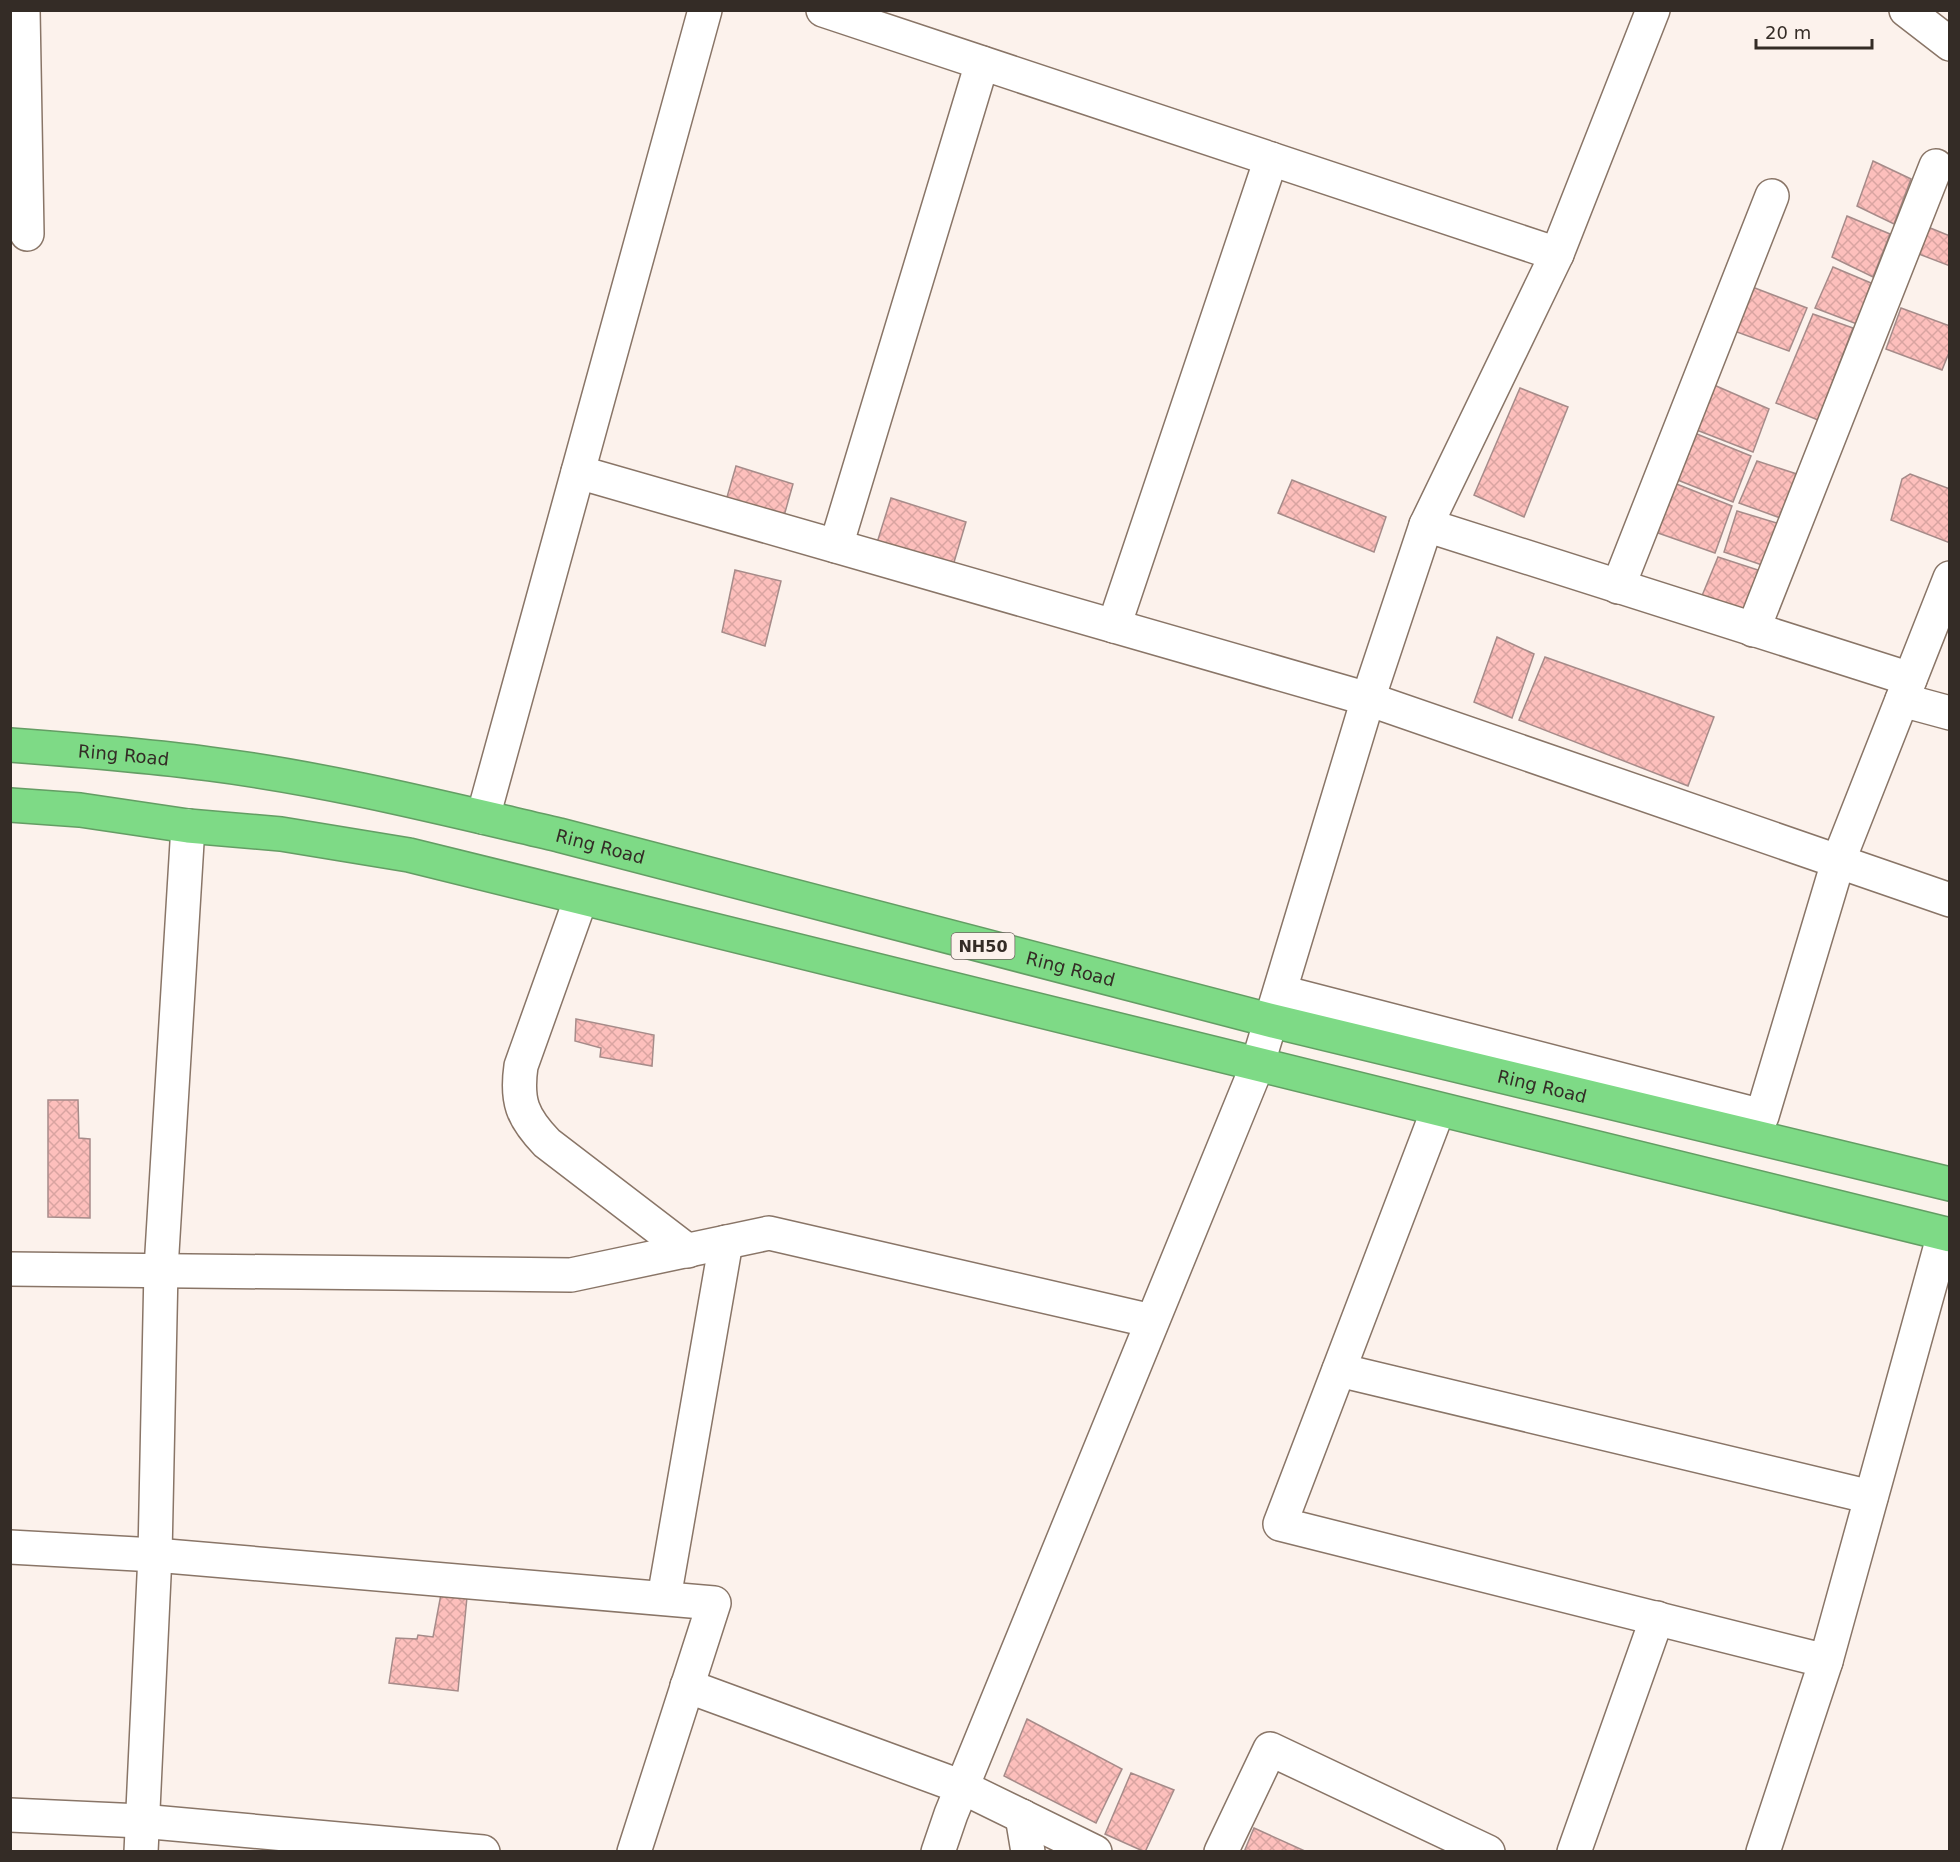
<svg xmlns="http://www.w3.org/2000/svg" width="1960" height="1862" viewBox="0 0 1960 1862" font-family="'DejaVu Sans',sans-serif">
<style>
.building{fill:url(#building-cross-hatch);stroke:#a68b89;stroke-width:1.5}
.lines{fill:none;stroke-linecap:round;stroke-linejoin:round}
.street-casing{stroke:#897567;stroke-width:36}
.secondary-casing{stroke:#897567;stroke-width:36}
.highway-casing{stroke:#649d64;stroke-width:36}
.street{stroke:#fff;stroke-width:33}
.secondary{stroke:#fff;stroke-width:33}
.highway{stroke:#7eda86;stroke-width:33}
.labels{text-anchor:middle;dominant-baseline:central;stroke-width:4.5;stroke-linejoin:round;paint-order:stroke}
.shield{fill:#fcf2ec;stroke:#706761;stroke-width:1.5}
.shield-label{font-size:16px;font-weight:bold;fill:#342c26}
.street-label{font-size:18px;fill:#342c26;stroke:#fcf2ec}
</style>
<defs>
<pattern id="building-cross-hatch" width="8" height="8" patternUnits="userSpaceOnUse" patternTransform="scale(1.5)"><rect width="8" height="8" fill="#fdbfbc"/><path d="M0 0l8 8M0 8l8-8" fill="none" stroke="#d9a4a1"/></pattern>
</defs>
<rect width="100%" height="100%" fill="#fcf2ec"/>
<g class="building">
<path d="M1873,161L1911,179L1894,224L1857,206Z"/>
<path d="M1847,216L1890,234L1873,277L1832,257Z"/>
<path d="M1923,225L1950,236V266L1911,251Z"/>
<path d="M1833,267L1871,283L1857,324L1815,308Z"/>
<path d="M1747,285L1807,308L1789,351L1729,329Z"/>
<path d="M1901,308L1950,326V350L1942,370L1886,349Z"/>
<path d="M1813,314L1853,328L1818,420L1776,403Z"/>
<path d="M1707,382L1769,409L1753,452L1689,427Z"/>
<path d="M1520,388L1568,407L1524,517L1474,495Z"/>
<path d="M1687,430L1751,456L1733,502L1670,477Z"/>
<path d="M1757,461L1800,475L1786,520L1739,503Z"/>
<path d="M736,466L793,484L782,523L725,504Z"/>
<path d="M1910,474L1950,489V543L1891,520L1902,479Z"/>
<path d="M1292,480L1386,517L1374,552L1278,513Z"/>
<path d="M1674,483L1732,506L1715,553L1658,533Z"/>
<path d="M891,498L966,522L952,569L876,546Z"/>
<path d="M1737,511L1780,524L1768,567L1724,552Z"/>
<path d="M1718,557L1767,573L1750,620L1699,603Z"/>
<path d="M735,570L781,581L765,646L722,632Z"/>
<path d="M1497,637L1534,654L1512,718L1474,702Z"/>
<path d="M1545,657L1714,717L1688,786L1519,720Z"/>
<path d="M576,1019L654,1035L652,1066L600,1057L601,1048L575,1041Z"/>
<path d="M48,1100H78L79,1138L90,1139V1218L48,1217Z"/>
<path d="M441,1594L467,1597L458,1691L389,1683L396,1638L417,1639L418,1635L433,1637Z"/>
<path d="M1027,1719L1122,1769L1096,1823L1004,1776Z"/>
<path d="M1131,1773L1174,1790L1145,1852L1105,1834Z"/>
<path d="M1254,1828L1307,1852H1244Z"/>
</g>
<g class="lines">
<g class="street-casing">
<g id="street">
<path d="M23,10L27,234"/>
<path d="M823,10L1557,254"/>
<path d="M1906,10L1950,44"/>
<path d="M578,472L1368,699L1950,900"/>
<path d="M1426,525L1910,679"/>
<path d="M836,546L982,63"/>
<path d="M1618,587L1772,196"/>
<path d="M1114,626L1271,159"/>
<path d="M1753,630L1936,166"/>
<path d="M1902,700L1950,713"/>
<path d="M483,817L705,10"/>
<path d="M581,898L521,1066C516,1101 522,1117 547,1143L688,1251"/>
<path d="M1281,992L1762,1116L1838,862L1950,578"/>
<path d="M1438,1110L1280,1524L1826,1661L1944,1234"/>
<path d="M10,1269L571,1275L769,1233L1152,1321"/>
<path d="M1339,1370L1871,1497"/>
<path d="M10,1547L155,1555L714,1603L634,1852"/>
<path d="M664,1598L726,1242"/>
<path d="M687,1686L962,1787L1095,1852"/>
<path d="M10,1815L141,1821L483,1852"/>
<path d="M1022,1816L1028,1852"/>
<path d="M141,1852L155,1555L161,1269L188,826"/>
<path d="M938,1852L951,1814L1257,1066"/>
<path d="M1221,1852L1270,1749L1488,1852"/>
<path d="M1574,1852L1657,1618"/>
<path d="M1763,1852L1826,1661"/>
</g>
</g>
<g class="secondary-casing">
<path id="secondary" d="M1257,1066L1368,699L1426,525L1557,254L1653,10"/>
</g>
<g class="highway-casing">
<g id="highway">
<path id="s1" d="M10,745C77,750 144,755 210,764C328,779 443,808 559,835L1273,1021L1950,1184"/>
<path d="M10,805L80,810L188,826L281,834L409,855L1950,1235"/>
</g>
</g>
<use href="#street" class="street"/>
<use href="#secondary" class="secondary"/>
<use href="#highway" class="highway"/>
</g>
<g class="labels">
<rect class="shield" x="951.5" y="933" width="63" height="26" rx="4.5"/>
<g class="shield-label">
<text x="983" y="946">NH50</text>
</g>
<g class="street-label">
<text stroke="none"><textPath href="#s1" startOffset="114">Ring Road</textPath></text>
<text stroke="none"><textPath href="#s1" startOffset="600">Ring Road</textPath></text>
<text stroke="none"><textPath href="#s1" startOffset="1086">Ring Road</textPath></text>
<text stroke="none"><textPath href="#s1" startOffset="1572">Ring Road</textPath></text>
</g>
</g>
<rect width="1960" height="1862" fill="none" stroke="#342c26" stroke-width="24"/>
<path d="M1756 39v9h116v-9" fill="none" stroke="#342c26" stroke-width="3"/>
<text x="1765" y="39" font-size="18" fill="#342c26" stroke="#fcf2ec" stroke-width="4.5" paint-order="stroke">20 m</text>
</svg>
